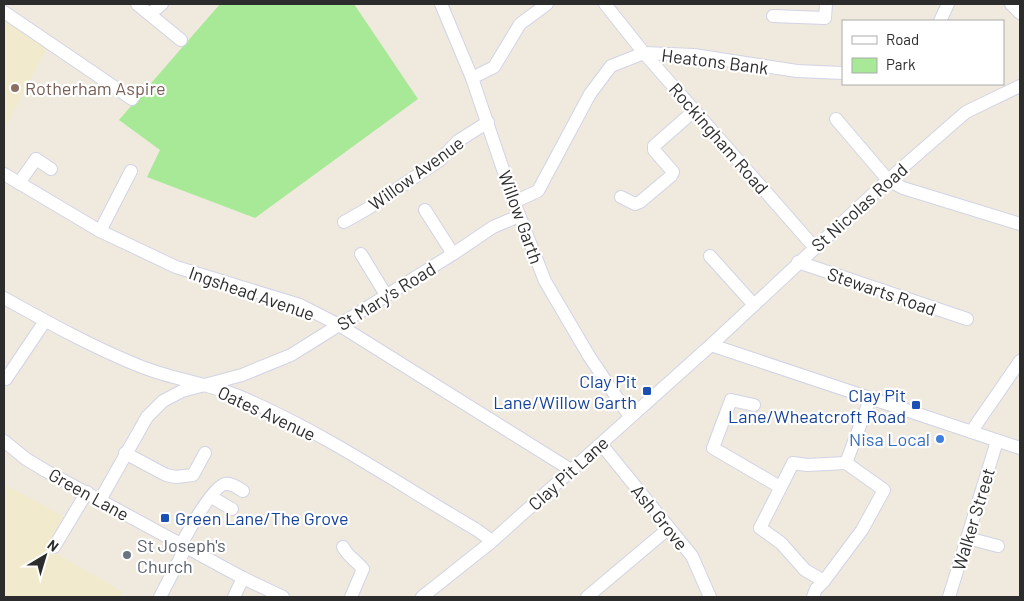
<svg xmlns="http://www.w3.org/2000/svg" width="1024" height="601" viewBox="0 0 1024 601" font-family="Barlow,sans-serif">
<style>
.education{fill:#f1eacc}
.green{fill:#a7e996}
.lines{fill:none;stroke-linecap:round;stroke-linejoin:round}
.minor-casing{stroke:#d2d3e6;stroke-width:14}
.minor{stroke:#fff;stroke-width:12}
.education-dot{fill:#8d6e63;stroke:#fff;stroke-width:2}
.transit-dot{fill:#1a4fb4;stroke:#fff;stroke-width:2}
.shop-dot{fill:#3f7fe0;stroke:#fff;stroke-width:2}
.worship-dot{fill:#6b7280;stroke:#fff;stroke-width:2}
.labels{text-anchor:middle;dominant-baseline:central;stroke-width:4.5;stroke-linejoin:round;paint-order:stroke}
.street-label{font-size:18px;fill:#2c2c2c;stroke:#fff}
.education-label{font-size:18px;fill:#785e54;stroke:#fff;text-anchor:start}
.transit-label{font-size:18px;fill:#164399;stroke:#fff;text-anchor:end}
.shop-label{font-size:18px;fill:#366cbe;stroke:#fff;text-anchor:end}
.worship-label{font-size:18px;fill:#5b616d;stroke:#fff;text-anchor:start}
</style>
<rect width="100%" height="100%" fill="#efeadd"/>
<g class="education">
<path d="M4,20L47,48L4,129Z"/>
<path d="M4,484L74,522L57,554L123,592L120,597H4Z"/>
</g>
<path class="green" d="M220,4H354L418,99L255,218L147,177L160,150L119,120Z"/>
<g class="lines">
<g class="minor-casing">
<g id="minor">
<path d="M137,4L181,40"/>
<path d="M441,4L472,78L514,202L545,281L589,356L630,417"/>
<path d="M605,4L644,53L815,248"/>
<path d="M1011,4L1020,13"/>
<path d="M4,12L132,99"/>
<path d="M150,14L162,4"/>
<path d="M773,16L825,18L826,4"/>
<path d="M940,21L948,4"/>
<path d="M472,78L494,67L520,24L547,4"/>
<path d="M836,119L888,180L903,188L1020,224"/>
<path d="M4,174L100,231L176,267L300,305L339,325L571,470"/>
<path d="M19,183L36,159L51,169"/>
<path d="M621,197L635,204L640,202L671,176L673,172L654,150V146L695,110"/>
<path d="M514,202L538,191L590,94L611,66L644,53L694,55L797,71L843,73"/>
<path d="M425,210L453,254"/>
<path d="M344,222L367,209L440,160L458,141L488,122"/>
<path d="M100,231L131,171"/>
<path d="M361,254L386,295"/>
<path d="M710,256L754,305"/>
<path d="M798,262L967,319"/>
<path d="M4,298C49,323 94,348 142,367C175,380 211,384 243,398C325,433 400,485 477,530L492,541"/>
<path d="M711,345L1020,448"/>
<path d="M6,379L45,321"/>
<path d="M754,405L731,400L713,448L780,487"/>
<path d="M971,432L1020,361"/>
<path d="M4,441L26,459L46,471L243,578L283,597"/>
<path d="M601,444L692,556L710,597"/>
<path d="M125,453L166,475L176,477L193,475L205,453"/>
<path d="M793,463L807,465L846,463L884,490L862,530L824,581L805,570L781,543L760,528Z"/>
<path d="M846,463L870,399"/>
<path d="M211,497L232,509"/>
<path d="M100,500L147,417L163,401L182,391L242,375L291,355L453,254L493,227L519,216"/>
<path d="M967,538L998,546"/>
<path d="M181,545C188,532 212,487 225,484C232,483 238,488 243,491"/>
<path d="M54,547L87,492"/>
<path d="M343,547C349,558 356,560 363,569L351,597"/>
<path d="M160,597L186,547"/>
<path d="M234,597L243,578"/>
<path d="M422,597L490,543L711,345L888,180L966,112L1020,86"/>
<path d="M587,597L669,528"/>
<path d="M813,597L816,589L824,581"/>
<path d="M949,597L997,441"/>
</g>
</g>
<use href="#minor" class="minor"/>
</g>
<circle class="education-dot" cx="15" cy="88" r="5"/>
<g class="transit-dot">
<rect x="642" y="386" width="10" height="10" rx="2.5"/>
<rect x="911" y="400" width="10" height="10" rx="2.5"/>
<rect x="160" y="513" width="10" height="10" rx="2.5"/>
</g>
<circle class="shop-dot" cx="940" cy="439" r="5"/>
<circle class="worship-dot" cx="127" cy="555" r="5"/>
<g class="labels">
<g class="street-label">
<text transform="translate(715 61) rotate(7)">Heatons Bank</text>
<text transform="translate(719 138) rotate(49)">Rockingham Road</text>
<text transform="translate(416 173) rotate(-36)">Willow Avenue</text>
<text transform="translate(859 207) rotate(-42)">St Nicolas Road</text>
<text transform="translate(521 217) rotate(70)">Willow Garth</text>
<text transform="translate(882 291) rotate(19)">Stewarts Road</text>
<text transform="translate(252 293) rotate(19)">Ingshead Avenue</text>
<text transform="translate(386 296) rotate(-32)">St Mary's Road</text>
<text transform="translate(267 413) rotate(25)">Oates Avenue</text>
<text transform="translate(568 473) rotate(-42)">Clay Pit Lane</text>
<text transform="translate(89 494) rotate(29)">Green Lane</text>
<text transform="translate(660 517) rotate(51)">Ash Grove</text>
<text transform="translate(973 519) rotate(-73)">Walker Street</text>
</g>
<g class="education-label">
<text x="25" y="88">Rotherham Aspire</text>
</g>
<g class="transit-label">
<text x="637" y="381">Clay Pit<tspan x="637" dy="21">Lane/Willow Garth</tspan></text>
<text x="906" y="395">Clay Pit<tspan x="906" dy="21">Lane/Wheatcroft Road</tspan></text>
<text x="175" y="518" text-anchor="start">Green Lane/The Grove</text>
</g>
<g class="shop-label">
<text x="930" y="439">Nisa Local</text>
</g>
<g class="worship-label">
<text x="137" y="545">St Joseph's<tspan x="137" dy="21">Church</tspan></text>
</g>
</g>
<rect width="1024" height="601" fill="none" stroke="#2c2c2c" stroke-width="10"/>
<rect x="842" y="20" width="162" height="65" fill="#ffffff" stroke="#ababab"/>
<rect x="852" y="36" width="25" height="8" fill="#ffffff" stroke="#ababab"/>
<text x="886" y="45" font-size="15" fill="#2c2c2c">Road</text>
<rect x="852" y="58" width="25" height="15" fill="#a7e996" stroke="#ababab"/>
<text x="886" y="70" font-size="15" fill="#2c2c2c">Park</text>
<g transform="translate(45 556) rotate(38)" stroke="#ffffff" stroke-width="4" paint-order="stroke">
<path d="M0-4L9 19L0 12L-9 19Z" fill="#2c2c2c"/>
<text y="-8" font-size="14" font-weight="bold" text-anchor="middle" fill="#2c2c2c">N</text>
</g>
</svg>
